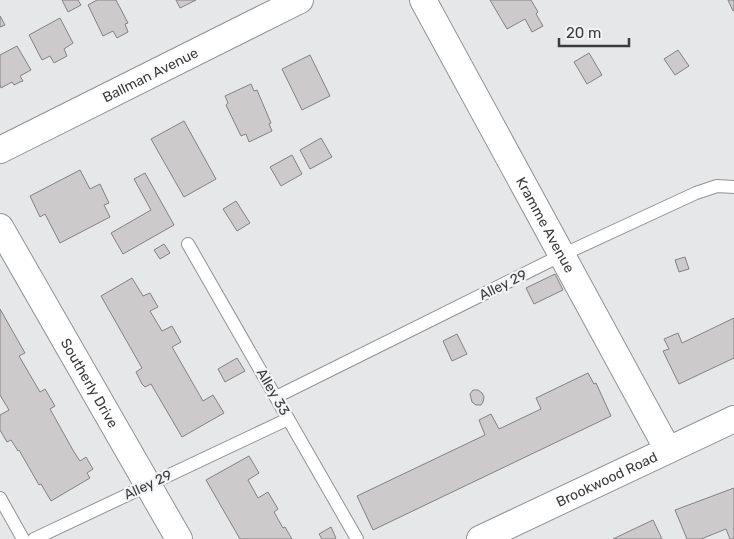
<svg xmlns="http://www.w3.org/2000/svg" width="734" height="539" viewBox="0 0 734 539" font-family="Rubik,sans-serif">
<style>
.building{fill:#cccacb;stroke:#848182}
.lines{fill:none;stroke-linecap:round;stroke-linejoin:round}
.service-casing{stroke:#929395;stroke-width:14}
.minor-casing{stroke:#929395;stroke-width:28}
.service{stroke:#fff;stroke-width:12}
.minor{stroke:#fff;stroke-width:26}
.labels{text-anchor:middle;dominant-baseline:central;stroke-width:4.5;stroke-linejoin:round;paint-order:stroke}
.street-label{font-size:14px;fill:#3c3c3d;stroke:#f3f4f6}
</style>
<rect width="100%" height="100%" fill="#e6e7e9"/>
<g class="building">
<path d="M62,0H78L81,5L68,12Z"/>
<path d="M97,0H116L128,23L125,24L128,32L117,38L113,31L103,36L88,5Z"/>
<path d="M176,0H196L180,8Z"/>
<path d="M490,0H531L538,12L536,14L543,26L532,32L525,19L507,29Z"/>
<path d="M728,0H734V10L733,11Z"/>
<path d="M0,16L5,25L0,27Z"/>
<path d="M60,18L73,43L64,49L67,56L54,63L50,56L42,60L29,35Z"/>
<path d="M17,46L31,70L20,76L23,81L20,82L14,85L12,82L1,88L0,85V55Z"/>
<path d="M678,50L689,66L675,75L664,59Z"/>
<path d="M589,53L602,75L587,84L574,62Z"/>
<path d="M310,55L330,96L302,110L282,69Z"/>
<path d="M251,84L254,91L257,90L271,123L269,124L272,131L249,142L246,134L241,136L226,105L228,103L225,96Z"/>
<path d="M184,121L216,179L184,197L151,139Z"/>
<path d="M321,138L332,157L310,169L300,150Z"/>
<path d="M292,155L302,174L281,186L270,167Z"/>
<path d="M80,170L90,189L100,184L109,203L104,205L110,217L60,243L45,214L40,217L30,196Z"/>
<path d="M145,173L174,225L123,254L111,233L151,210L134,179Z"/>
<path d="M236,201L250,223L237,231L223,209Z"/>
<path d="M164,244L170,253L160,259L154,250Z"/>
<path d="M685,257L689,269L679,272L675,260Z"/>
<path d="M555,274L563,290L534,304L526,288Z"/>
<path d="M132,278L143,296L150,293L158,307L150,311L162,331L172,326L181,342L172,347L203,401L213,395L224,413L182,437L151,384L145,387L142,384L136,372L142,368L101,296Z"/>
<path d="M0,309L25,353L19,356L40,392L45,389L55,406L50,409L74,452L80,461L86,457L93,469L87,473L90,478L51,501L41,484L39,485L19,450L18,451L11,440L7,442L0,430V415L9,410L0,395Z"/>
<path d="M734,318V358L679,384L663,351L669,349L664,339L678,333L682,343Z"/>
<path d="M457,334L467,354L452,361L443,341Z"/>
<path d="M237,358L245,371L225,382L218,369Z"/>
<path d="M588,373L594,384L596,383L611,416L373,530L357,496L485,435L479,420L491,414L499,429L541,409L536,398Z"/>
<path d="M473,390H478L482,393L484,397L483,402L481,405H476L472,402L470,394Z"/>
<path d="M249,456L259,473L248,480L258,498L268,492L278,509L274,512L283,528L285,527L292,539H240L206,480Z"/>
<path d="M734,488V539H730L726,529L701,539H687L675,510Z"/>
<path d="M653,520L662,539H613L636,528Z"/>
<path d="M331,527L336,538L334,539H322L319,534Z"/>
</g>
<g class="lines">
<g class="service-casing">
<g id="service">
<path d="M188,244L357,539"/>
<path d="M276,397L562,255L696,193L717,186L734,187"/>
<path d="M0,498L23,539"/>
<path d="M34,539L288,419"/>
</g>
</g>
<g class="minor-casing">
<g id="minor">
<path id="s1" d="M423,0L668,450"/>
<path id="s2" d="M0,150L300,0"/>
<path id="s3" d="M0,227L179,539"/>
<path id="s4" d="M480,539L734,419"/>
</g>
</g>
<use href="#service" class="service"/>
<use href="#minor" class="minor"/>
</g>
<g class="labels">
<g class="street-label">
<text stroke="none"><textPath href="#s2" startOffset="168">Ballman Avenue</textPath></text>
<text stroke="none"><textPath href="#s1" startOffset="256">Kramme Avenue</textPath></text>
<text transform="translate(503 285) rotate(-26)">Alley 29</text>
<text stroke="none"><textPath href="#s3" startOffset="180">Southerly Drive</textPath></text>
<text transform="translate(273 392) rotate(60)">Alley 33</text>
<text stroke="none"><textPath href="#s4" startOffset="140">Brookwood Road</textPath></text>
<text transform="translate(148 485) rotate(-25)">Alley 29</text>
</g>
</g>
<path d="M559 38v8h70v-8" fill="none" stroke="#3c3c3d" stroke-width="2.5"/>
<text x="566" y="38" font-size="15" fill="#3c3c3d" stroke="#f3f4f6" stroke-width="4" paint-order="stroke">20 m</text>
</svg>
